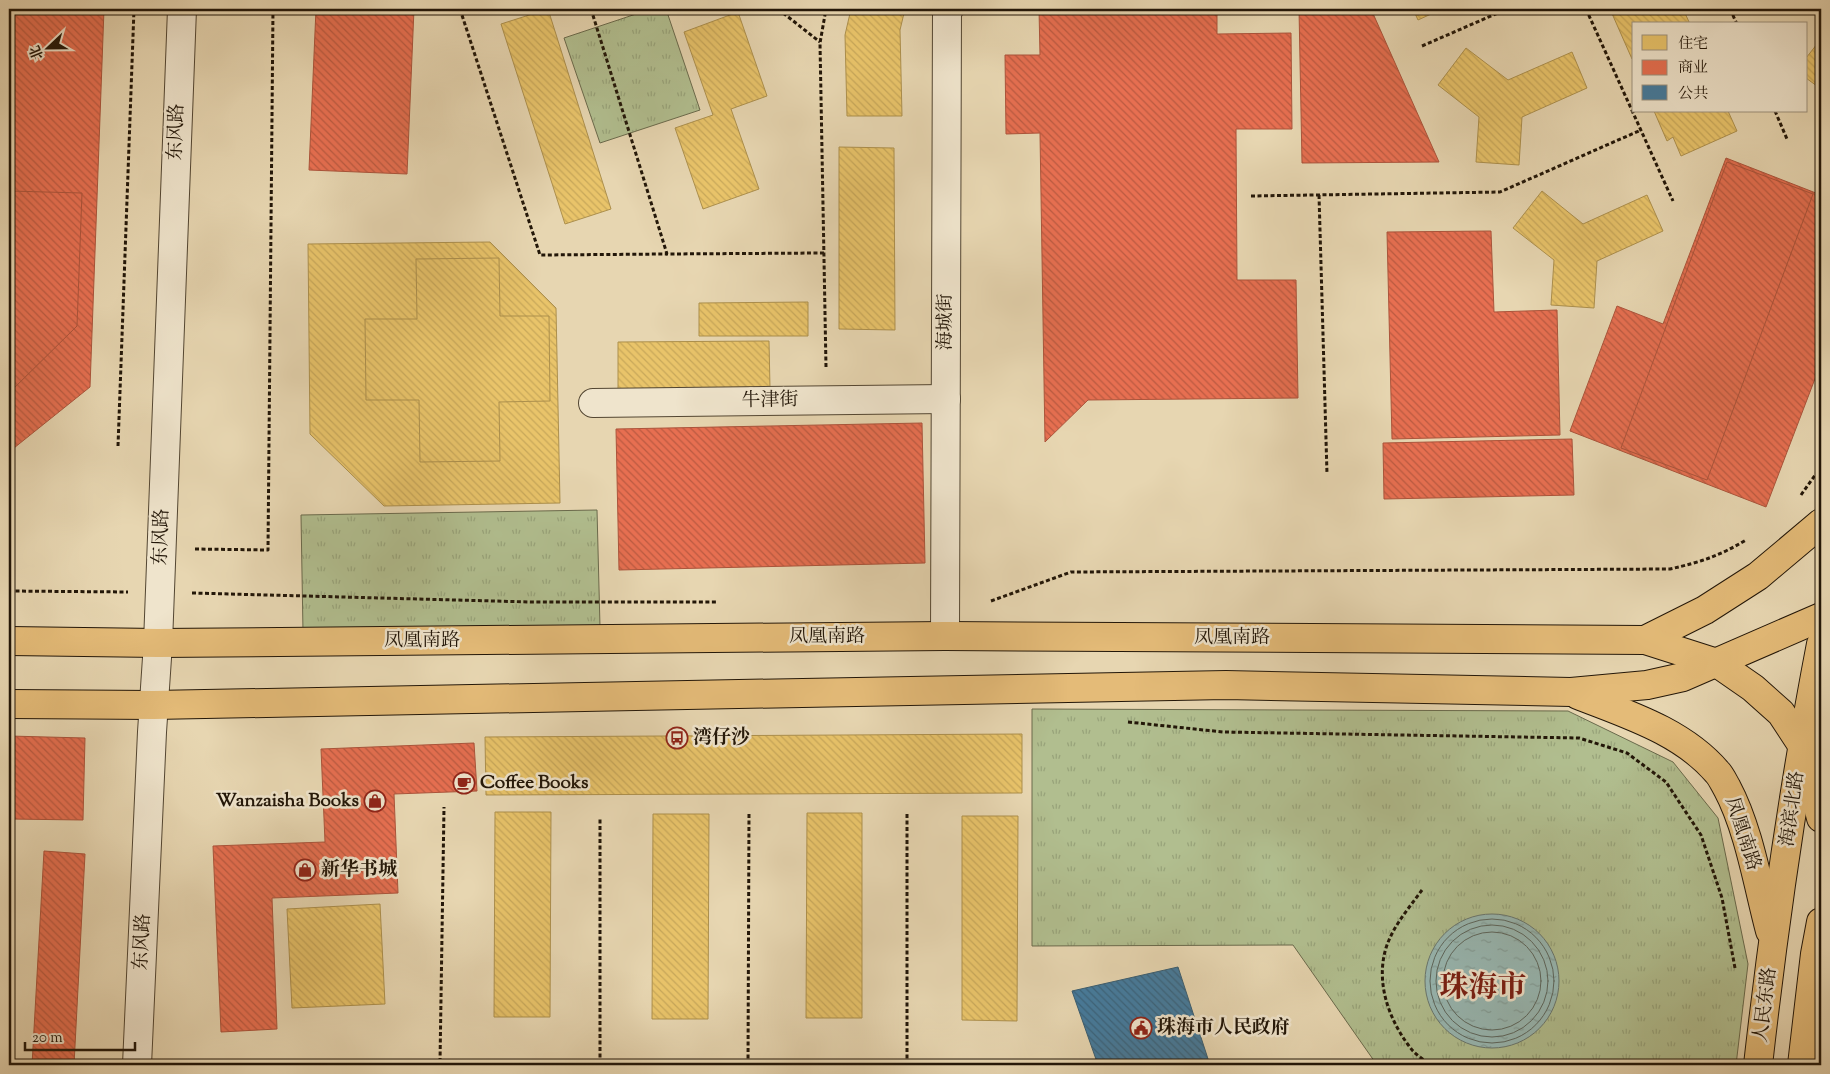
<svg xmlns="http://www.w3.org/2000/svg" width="1830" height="1074" viewBox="0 0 1830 1074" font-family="'Sorts Mill Goudy','Noto Serif SC',serif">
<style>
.grass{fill:url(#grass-tufts);stroke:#6a6a4c}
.water{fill:url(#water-ripples);stroke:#69776f}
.homes{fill:url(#homes-back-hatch);stroke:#ad904d}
.shops{fill:url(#shops-back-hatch);stroke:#ac543b}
.public{fill:url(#public-back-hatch);stroke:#3a5d70}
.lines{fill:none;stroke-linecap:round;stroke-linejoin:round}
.shore{stroke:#5d675e;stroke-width:1}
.minor-casing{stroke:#534632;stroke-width:30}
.major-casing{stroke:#221608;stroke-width:30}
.path{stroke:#221608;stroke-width:3;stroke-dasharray:4 2.5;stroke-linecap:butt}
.minor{stroke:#efe4cc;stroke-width:28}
.major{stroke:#e4bb78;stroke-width:28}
.labels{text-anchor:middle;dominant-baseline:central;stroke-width:5;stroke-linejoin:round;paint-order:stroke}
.street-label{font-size:19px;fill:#221608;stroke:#efe4cc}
.poi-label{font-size:19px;font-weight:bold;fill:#221608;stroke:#efe4cc;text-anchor:start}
.town-label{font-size:29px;font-weight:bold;fill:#7a1f14;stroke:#efe4cc}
</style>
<defs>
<pattern id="grass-tufts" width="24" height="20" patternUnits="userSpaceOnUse" patternTransform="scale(1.25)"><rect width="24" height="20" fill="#b1be8f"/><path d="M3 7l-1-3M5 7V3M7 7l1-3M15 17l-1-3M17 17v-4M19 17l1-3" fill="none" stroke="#98a37a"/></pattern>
<pattern id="water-ripples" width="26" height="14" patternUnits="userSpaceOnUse" patternTransform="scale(1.25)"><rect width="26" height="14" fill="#98b8b3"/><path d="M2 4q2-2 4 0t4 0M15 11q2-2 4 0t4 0" fill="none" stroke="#839d98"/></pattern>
<pattern id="homes-back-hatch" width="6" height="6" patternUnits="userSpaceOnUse" patternTransform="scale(1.25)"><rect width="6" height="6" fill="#e9c46a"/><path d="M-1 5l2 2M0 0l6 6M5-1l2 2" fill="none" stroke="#c8a85a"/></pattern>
<pattern id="shops-back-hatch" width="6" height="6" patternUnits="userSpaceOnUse" patternTransform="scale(1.25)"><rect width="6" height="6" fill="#e76f51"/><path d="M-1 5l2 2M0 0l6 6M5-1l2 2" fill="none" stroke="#bb5a41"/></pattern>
<pattern id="public-back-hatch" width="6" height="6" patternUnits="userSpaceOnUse" patternTransform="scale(1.25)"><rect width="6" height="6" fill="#457b9d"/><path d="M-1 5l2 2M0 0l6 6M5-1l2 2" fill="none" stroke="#39647e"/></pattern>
</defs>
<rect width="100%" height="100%" fill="#e7d6b1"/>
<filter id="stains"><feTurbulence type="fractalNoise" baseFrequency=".004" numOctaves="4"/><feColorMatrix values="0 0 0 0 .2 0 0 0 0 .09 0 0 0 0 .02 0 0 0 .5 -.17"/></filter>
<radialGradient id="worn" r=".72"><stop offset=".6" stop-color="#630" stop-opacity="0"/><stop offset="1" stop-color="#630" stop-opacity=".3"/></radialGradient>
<g class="grass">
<path d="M651,9H666L700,110L600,143L564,38Z"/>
<path d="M597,510L600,627L303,632L301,515Z"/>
<path d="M1032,709L1568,711L1673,762L1718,818L1748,964L1736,1065H1377L1293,945L1032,946Z"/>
</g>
<circle class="water" cx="1492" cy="981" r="67"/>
<g class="homes">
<path d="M548,9L611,209L565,224L501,24Z"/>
<path d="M851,9H905L900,30L902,116H847L845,35Z"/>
<path d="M1413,9H1442L1418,20Z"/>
<path d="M1610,9H1683L1690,24H1634V58L1632,59Z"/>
<path d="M738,12L767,96L731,109L759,189L703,209L675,128L713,115L684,32Z"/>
<path d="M1821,39V89L1806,78V58Z"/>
<path d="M1466,48L1508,80L1572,52L1587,88L1522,117L1519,165L1476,162L1479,117L1438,85Z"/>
<path d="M1654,111H1728L1737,131L1681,156L1673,137L1667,141Z"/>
<path d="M839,147L894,148L895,330L839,329Z"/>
<path d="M1542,191L1583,224L1647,195L1663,231L1597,261L1594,308L1551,305L1554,260L1513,228Z"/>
<path d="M490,242L556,308L560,503L384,506L310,434L308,244Z"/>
<path d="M499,258L500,316H549L550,401L499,402L500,461L420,462L419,400H366L365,319H417L416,259Z"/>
<path d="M808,302V336H699V303Z"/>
<path d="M769,341L770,388L618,390V342Z"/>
<path d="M1022,734V793L486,795L485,737Z"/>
<path d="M495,812H551L550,1017H494Z"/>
<path d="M807,813H862V1018H806Z"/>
<path d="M653,814H709L708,1019H652Z"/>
<path d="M962,816H1018L1017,1021L962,1020Z"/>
<path d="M380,904L385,1004L292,1008L287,909Z"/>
</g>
<g class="shops">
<path d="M9,9H80L76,117L31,116L29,165H9Z"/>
<path d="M9,9H104L90,387L9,452Z"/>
<path d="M316,9H414L407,174L309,170Z"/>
<path d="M1039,9H1217V34L1291,33L1292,129H1236L1237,280H1296L1298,398L1088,400L1045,442L1040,133L1006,134L1005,55H1040Z"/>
<path d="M1299,9H1371L1439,162L1302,163Z"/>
<path d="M1726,158L1821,195V363L1766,507L1570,431L1617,306L1663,324Z"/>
<path d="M1727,162L1813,194L1707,480L1621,448Z"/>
<path d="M9,191L82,193L77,326L9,393Z"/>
<path d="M1491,231L1494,312L1557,310L1560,435L1392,439L1387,232Z"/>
<path d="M922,423L925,563L619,570L616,429Z"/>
<path d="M1572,439L1574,495L1384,499L1383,443Z"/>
<path d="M9,736L85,738L83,820L9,819Z"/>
<path d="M474,743L477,791L394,794L398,893L272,898L277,1029L221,1032L213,846L325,842L321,749Z"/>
<path d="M44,851L85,854L74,1065H32Z"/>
</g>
<path class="public" d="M1178,967L1210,1065H1098L1072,991Z"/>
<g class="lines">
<g class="shore">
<circle cx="1492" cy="981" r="62"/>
<circle cx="1492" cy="981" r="56"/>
<circle cx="1492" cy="981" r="49"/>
</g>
<g class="minor-casing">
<g id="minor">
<path d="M593,403L946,399"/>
<path d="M945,636L947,10L949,9"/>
<path d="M137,1065L152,732L158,643L182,9"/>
</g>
</g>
<g class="major-casing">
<g id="major">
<path d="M1645,640L1705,610L1758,576L1821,523"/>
<path d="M9,641L158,643L945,636L1645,640L1717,663L1753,688L1781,713L1802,745L1821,818"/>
<path d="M1578,695C1626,714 1682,731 1717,772C1721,776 1724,783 1727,788C1749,829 1758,886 1770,931"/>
<path d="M9,704L154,705L1226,685L1571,692L1647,685L1683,677L1821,617"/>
<path d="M1758,1065C1774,924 1794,784 1821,644"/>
<path d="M1802,1065L1815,954L1821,922"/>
</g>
</g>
<g class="path">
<path d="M460,9L540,255L667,254"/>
<path d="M591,9L667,254L824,253"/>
<path d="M778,9L820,42"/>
<path d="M1586,9L1673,201"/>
<path d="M1730,9L1737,24"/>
<path d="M1422,46L1507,9"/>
<path d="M1775,111L1787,139"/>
<path d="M1319,195L1327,474"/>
<path d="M1251,196L1500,192L1641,130"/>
<path d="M826,367L820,43L826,9"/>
<path d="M118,446L134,9"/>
<path d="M1801,495L1818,471L1821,463"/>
<path d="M195,549L268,550L273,9"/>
<path d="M9,591L128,592"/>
<path d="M192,593L531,602H716"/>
<path d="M991,601L1071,572L1670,569C1701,562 1719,556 1746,540"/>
<path d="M1128,722L1223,732L1579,738L1627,753L1666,782L1701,835L1722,898L1735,968"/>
<path d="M9,852H13L9,975"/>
<path d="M1422,890C1409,908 1393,926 1386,948C1375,984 1390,1023 1413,1051C1418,1056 1425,1061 1431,1065"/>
<path d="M440,1062L444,807"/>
<path d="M600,1064V817"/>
<path d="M336,1065L337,1060"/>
<path d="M504,1065V1063"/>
<path d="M748,1065L749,812"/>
<path d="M907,1065V814"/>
</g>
<use href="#minor" class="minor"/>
<use href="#major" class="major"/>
</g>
<defs>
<g id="bus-ring" transform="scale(1.125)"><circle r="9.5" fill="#efe4cc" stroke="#8f2418" stroke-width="1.5"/><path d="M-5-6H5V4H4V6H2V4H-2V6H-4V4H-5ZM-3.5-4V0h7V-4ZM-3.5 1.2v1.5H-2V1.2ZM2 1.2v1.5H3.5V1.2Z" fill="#8f2418"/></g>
<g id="cafe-ring" transform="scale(1.125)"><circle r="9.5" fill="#efe4cc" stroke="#8f2418" stroke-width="1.5"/><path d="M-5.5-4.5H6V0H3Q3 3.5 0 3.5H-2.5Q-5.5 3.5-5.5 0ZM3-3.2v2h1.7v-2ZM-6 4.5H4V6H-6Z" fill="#8f2418"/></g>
<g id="shop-ring" transform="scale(1.125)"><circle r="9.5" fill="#efe4cc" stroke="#8f2418" stroke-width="1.5"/><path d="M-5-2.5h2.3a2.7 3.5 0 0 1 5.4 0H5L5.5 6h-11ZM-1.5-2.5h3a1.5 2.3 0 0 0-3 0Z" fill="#8f2418"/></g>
<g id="civic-ring" transform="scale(1.125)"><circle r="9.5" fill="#efe4cc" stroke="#8f2418" stroke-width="1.5"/><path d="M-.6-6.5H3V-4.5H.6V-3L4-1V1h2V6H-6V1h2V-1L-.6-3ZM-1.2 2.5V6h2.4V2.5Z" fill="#8f2418"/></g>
</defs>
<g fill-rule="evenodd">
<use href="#bus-ring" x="677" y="738"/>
<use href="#cafe-ring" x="464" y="783"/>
<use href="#shop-ring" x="375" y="801"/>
<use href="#shop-ring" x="305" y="870"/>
<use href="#civic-ring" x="1141" y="1028"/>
</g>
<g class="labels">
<g class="street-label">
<text transform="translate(177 132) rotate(-88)">东风路</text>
<text transform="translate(946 322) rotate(-90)">海城街</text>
<text transform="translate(770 401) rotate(-1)">牛津街</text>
<text transform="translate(162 537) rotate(-88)">东风路</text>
<text x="827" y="637">凤凰南路</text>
<text x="1232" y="638">凤凰南路</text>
<text x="422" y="641">凤凰南路</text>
<text transform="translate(1793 809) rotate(-82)">海滨北路</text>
<text transform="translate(1742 834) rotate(72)">凤凰南路</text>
<text transform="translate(143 942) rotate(-87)">东风路</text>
<text transform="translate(1766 1005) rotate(-83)">人民东路</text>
</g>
<g class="poi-label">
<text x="693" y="738">湾仔沙</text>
<text x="480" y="783">Coffee Books</text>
<text x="359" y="801" text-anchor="end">Wanzaisha Books</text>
<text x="321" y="870">新华书城</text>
<text x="1157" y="1028">珠海市人民政府</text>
</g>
<g class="town-label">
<text x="1483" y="989">珠海市</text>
</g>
</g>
<rect width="1830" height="1074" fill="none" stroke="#e7d6b1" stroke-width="30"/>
<rect x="10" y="10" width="1810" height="1054" fill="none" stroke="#221608" stroke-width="2.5"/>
<rect x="15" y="15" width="1800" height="1044" fill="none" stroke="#221608"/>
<rect x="1632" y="22" width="175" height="90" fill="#efe4cc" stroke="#9d927e"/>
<rect x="1642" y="35" width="25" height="15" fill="#e9c46a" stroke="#9d927e"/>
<text x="1678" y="48" font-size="15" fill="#221608">住宅</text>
<rect x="1642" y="60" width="25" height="15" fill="#e76f51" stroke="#9d927e"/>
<text x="1678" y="72" font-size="15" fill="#221608">商业</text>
<rect x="1642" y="85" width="25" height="15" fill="#457b9d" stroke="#9d927e"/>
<text x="1678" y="98" font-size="15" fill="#221608">公共</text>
<g transform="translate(48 48) rotate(248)" stroke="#efe4cc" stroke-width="4" paint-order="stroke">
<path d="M0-4L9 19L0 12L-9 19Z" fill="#221608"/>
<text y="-8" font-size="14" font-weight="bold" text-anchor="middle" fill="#221608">北</text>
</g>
<path d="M25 1042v8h110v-8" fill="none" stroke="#221608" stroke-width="2.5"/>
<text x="32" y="1042" font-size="15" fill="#221608" stroke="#efe4cc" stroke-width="4" paint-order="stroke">20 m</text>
<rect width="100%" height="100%" filter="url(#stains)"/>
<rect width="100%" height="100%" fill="url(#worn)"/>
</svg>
